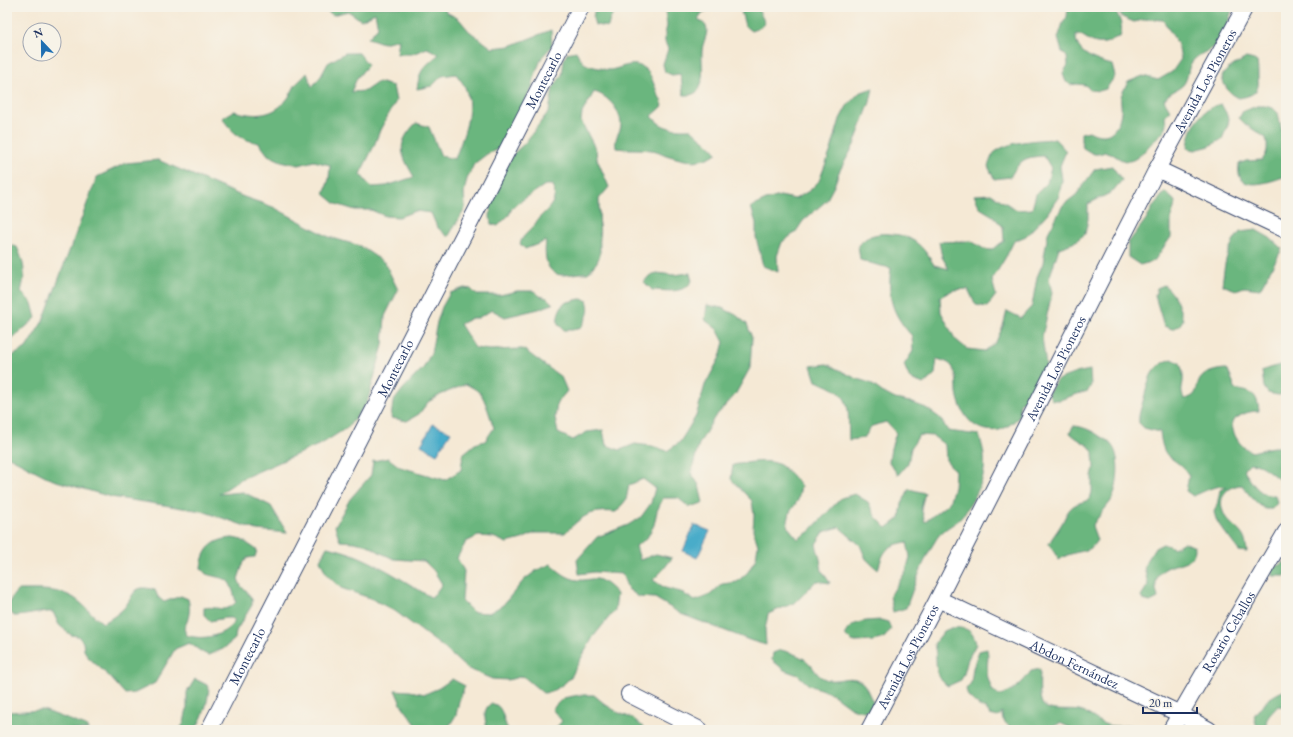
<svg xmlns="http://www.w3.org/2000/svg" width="1293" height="737" viewBox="0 0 1293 737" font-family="'EB Garamond',serif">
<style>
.forest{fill:#6ab67e;stroke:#42726e}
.water{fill:#4aacc9;stroke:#326e94}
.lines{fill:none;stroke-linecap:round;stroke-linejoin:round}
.street-casing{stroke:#3c4b70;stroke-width:18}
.street{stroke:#fff;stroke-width:16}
.labels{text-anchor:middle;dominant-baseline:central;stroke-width:3;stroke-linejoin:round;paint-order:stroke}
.street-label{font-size:14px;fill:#1b2f5e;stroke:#f7f3e8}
</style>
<rect width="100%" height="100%" fill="#f7f3e8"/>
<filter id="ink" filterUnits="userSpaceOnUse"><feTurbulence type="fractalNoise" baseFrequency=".025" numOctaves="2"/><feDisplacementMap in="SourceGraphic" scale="8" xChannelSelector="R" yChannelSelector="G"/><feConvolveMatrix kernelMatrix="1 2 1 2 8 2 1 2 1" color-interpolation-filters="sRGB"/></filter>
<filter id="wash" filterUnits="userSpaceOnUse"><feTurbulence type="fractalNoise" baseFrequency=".012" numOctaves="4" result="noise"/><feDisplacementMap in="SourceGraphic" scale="16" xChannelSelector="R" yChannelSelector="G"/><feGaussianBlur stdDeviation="0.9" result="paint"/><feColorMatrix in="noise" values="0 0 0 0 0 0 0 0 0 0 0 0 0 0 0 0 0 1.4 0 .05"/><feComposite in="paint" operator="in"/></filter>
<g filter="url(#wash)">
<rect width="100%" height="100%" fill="#f5e9d5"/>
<g class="forest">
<path d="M321,7H444L446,12L459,19L469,31L492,48L510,46L551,30L552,46L542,57L536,72L532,87L503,147L487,154L474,164L467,179L464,193L465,209L448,237L437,227L431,213L415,211L399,217L385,216L371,210H355L336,204L324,194L329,179L330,165L314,161L299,165L281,161L268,155L259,143C239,139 234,134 222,118L234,111C255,117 274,117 288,98C291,94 293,89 296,84C300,80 304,77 307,73L312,87L321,76L328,63L345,53H359L368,65L357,78L351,92L365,91L378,82L393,86L396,101L380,130L374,146L360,174L371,187L386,186L414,177C401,154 395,145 416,123L429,127L441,156L455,159C463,136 475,111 465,87C463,83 459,78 456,74L442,76L432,86L417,89C420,67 424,68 439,54L427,48L412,54H397L399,39L383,43L368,38L378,27L375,13L361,20L348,11L333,15Z"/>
<path d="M595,7H625C614,11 610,16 608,27L595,25L593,18Z"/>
<path d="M664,7H714L702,13L698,19C702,22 707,25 707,30C707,37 702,44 702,51C701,68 709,97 684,95C681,88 683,81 680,74L672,75L665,72L663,64L668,49L665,42V34L667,26L665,11Z"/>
<path d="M740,7H757L765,23L759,28L751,31L745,26Z"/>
<path d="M1068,7H1113C1119,16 1124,26 1120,37C1112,37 1111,45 1097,43C1089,42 1083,34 1076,34C1074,54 1097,61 1112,65L1115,76L1106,89L1099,91L1091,90L1085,85L1077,84L1070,85L1065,80L1063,73L1068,65L1067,57L1062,52L1058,38L1063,23L1067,17Z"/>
<path d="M1117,7H1233C1229,19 1225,37 1215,46C1208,52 1199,53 1192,62C1187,68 1189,78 1183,85C1177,91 1170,91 1164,100L1170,110L1165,116L1166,123L1164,132C1152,138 1140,163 1126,161C1118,160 1114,153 1106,152C1103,152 1101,154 1097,154C1093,155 1087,150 1083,148L1081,141V133L1089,131C1107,141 1118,132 1121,112C1122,107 1120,101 1121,96C1123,91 1126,86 1128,82L1143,76L1158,80L1172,72L1181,59L1178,44L1163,20L1148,19L1134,22L1122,17Z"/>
<path d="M576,51C583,64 584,65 599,68C602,68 605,70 608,70C620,70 633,58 646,70C651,74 653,83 656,89C658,96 661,98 663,106L652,116C662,130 675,129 691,129C699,137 710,144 717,153C698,165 686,161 666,155C661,153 656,150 651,150C640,148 628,150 616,148C614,135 621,133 621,124C620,109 607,95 594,92L582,113L581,121L596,150L597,159L609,187L599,199L600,255L597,262L588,273C579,272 571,275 563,275C545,275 544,254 546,241L525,249L520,244C523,234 529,233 535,224C537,222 537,219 540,217C550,207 558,201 553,185H545L518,203L512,208L509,215L498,226L491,224L490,216L492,201L497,195L499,187V180L513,154L525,143L549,111L553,88L562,75L564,60L567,53Z"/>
<path d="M1246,58L1254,60L1257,62C1258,68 1258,73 1258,79C1260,93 1251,96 1239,98C1230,94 1224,87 1222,77C1225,68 1239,63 1246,58Z"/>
<path d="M873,88L870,102L854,145L839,172L834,186L826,201L803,221L795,233L782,242L777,256L778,272L763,266L756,237V223L751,207L766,200L780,196L795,199L809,191L819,181L831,150L840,119L847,106L859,93Z"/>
<path d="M1221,104L1229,118L1228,125L1222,139L1210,146L1195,150L1188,148C1189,129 1201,108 1221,104Z"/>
<path d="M1258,106H1265L1273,108L1278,113L1283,137L1286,144V176C1270,182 1234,195 1239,164L1246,161L1262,160C1268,153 1268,147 1266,138L1245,124L1239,118L1243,111Z"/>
<path d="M1055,139L1066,151L1060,166L1062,180L1059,196L1047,214L1026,236L1014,241L1007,255L992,280L996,295L987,307L976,305L968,289L953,290L940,297L941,312L955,339L967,349L985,351L996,342L1003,326L1007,311L1021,318L1032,306L1037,277L1043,263L1048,233L1063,205L1076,195L1095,169L1112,166L1122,180L1112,192L1088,204V219L1085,234L1073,243L1059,248L1049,279L1052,293L1042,337L1046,366L1040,382L1032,395L1020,403L1019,417C1009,426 1001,433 987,430C969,428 959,408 957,392C957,383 957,373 951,365C948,362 941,360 937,359L935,374L924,384L910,379L904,365L913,351L912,336C892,314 887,297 891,268L877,265L860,260L858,245C862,242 867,237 871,236C876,234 884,233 890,234C913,235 923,246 934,265L949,269L942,257L939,242L971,241L984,249L991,250L1004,241L1003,227L993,216L980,208L974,195L991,194L1017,210L1032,209L1036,194L1047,183L1051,168L1044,156C1023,157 1021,160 1010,177L994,179L988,166C990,162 992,154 995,152C1009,141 1038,140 1055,139Z"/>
<path d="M158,160L244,197L273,207L329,237L360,246L385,263L398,290L385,316L383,345L367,403L348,427L323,443L241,479L219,494L243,492L271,506L287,533L257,530L202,511L111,497L53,480L7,456V359L26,348L43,321L97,177L126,163Z"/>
<path d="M1165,192L1176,202L1171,217V237L1154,261L1140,265L1128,257V243L1147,218L1154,205Z"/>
<path d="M1256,230L1270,238L1282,249L1260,289L1244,287L1236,290L1222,285C1225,262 1226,250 1240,232Z"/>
<path d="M7,244L17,247C25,265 26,273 21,292L32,303L36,318L7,343Z"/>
<path d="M657,273L673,275L690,273L692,281C682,295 667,290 652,290L644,282L649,276Z"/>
<path d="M1164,285C1176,294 1179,307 1183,320L1179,326L1172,329L1164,326L1155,296L1157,288Z"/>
<path d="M464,288L471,289L477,295H500L517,291H534L540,296L547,298L553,304L539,309L505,317L492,310L478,318H472L460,324L475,348L490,350L523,349L561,377L567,391L557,403L555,418L558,433L573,440L587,432L603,430L606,445L620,450L635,444L652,446L667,451L680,442L696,416L705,385L720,357L724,342L717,329L705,320L707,305L722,308L736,315L747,324L752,338L750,368L735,395L714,418L699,444L691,473L699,485L703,503L689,507L678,498H663L657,511L654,525L647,538L636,546L640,560L656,554L672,558L663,570L653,580L665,588L681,592L695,601L710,595L722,584L737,582L748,572L756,558L758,545L753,530L754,515L752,501L731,479L733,465C745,463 769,458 780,465C788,470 795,479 801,486L798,500L790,512L787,526L798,539L810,531L841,498L855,494L868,502L875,516L887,528L900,518L902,503L909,489L925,493L921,508L925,522L949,503L954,487L955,471L946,460L945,445L933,436L919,435L911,448L908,463L898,475L889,462L891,448L896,433L886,422L872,426L864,438L849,440C847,406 855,395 816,381L811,366L827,364L855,378L870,383L882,392L895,399L910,402L926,408L940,418L948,431L979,435C989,464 985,481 969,506C966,510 963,516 960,519C952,526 943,529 937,538C924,558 914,586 906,608L893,612L890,596L906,571L910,557L907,542C887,545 883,551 878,570L866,559L860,545L839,527L824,532L816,544L820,559L822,571L830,583L816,581L796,602L768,614L765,630L766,645L752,641L681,614L655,598L639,597L628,589L622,574L594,572L579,574L577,560L597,537L628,525L641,517L651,503L655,488L643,479L629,485L626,500L616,512C590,510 583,515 565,533H535L522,539L507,543L493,537L478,536L466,542L457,558L464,571L462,601L473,612L489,613L503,605L524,580L537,570L551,564C558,571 568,579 578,580C584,581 591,578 597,579C603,580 613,589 617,594L615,610L593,637L574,671C572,680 553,693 543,693L523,676L508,680L492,679L466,668L444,648L395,611L370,598L341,588L327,575L320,560L327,547C365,554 399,578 432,598L442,584L434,571L424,561L394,559L381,553L368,545L354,542L340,541L335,526L350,499L371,475L373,461L388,458L400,467L445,480L461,470L463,454L475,444L485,441L494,428C491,420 485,398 480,393C476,389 471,387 466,384L440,395L428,402L419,414L407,421L391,418L393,402L403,389L424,367L431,353L437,322L442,307L450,293Z"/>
<path d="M580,299L587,300C591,312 587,317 581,328L572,330H564L558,324C557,315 559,310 564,303Z"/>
<path d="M1172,359L1180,363C1181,367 1183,371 1183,376C1184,386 1179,389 1184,399C1202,396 1193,385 1203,376C1209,371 1220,369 1227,369L1233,382L1234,389C1251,393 1257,391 1259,411C1249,411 1240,414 1232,422C1232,435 1240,447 1252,452C1266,449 1272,445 1286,448V484C1273,477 1265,464 1250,463L1244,469C1248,478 1256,490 1265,494C1268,496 1271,495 1275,495L1277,503L1272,509H1265C1255,502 1249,495 1242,485C1223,486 1216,501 1226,518C1231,525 1239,529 1243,536C1246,541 1246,546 1247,552L1239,551L1220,526L1216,519L1214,512L1217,505L1220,490L1227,487C1215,484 1204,492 1193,496L1186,491L1189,476C1183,465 1177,463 1168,456C1162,450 1161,439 1160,432L1144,428L1139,423C1138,414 1141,409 1143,401C1150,379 1148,368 1172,359Z"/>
<path d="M1286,362V394L1278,395L1268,393L1264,387L1262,371C1271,366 1278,367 1286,362Z"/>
<path d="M1090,370L1091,385L1088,391L1074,395L1060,400H1052L1048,393L1057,380L1076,373Z"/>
<path d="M1073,426C1082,426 1093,431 1101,437C1105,439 1110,442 1113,447C1121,459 1118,488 1111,501C1105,509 1098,517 1092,526L1097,540C1089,553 1083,550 1071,554C1067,555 1063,557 1059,560L1049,544C1052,537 1057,532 1061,525C1065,519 1067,509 1075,505C1080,502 1085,502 1090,499L1092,492V476L1094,468L1093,452L1089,446L1076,438L1070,433Z"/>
<path d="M233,538L242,540L257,550L255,557L247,558L243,564L238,579L241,586L252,598V605L236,631L235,639L223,649L208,655C200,652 196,647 189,643L175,649L155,683L135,693L125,694L110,677L88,657L84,650L83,642L78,636L71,635L59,625L53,612C40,611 27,616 14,616L8,610C9,601 12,596 18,590C38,590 61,588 77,600C87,607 93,617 103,623C111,619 118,614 124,608C135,595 132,583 155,590L158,597L164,602L181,596L188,599C191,609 189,619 184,628L186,635C203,641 225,636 235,621L232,618H225L210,621L204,615V608C219,605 224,615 236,602C229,575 229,581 206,574L201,568C203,548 214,539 233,538Z"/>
<path d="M1184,542L1195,547C1196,570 1160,558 1156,582C1155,588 1157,593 1158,598L1150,602L1143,600L1141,596L1148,585L1144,566L1155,548L1163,544L1174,548Z"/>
<path d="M1286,562V576H1272V568Z"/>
<path d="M881,620L888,622L891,629L885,637L881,639L873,641L856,642C852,642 847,638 845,634C852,620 867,621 881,620Z"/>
<path d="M951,628C965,627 973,629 976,644L968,659L964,674L961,680L948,686C931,675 939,660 934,644L944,631Z"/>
<path d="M987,649C989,657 987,663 987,671C987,679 991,684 992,690L999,695C1012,693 1024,682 1031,671L1040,669C1040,678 1038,699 1043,705C1049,713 1070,709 1079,711C1090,713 1097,722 1107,725C1115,727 1124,726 1132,725L1133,730H1075L1060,723C1048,731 1014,736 1004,721C1002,719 1002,715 1002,712L998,717L990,715L986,709L979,706L968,696L966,689L971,683L973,668L979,651Z"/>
<path d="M781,650C792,653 803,656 811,665C814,669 817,674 821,677C835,686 847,673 860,681C867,685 868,695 873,701L872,710L864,711L857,710L850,707L831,693L809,685L798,675L784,670L772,660L773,653Z"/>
<path d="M195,679L209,686C208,703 204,716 195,730H179L184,723L187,708V692Z"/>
<path d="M452,679L465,686L459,701L456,715L448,728L447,730H420L401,704L395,690L410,691L425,694L439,688Z"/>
<path d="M1286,690V707L1278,706C1271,714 1263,719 1267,730H1260L1256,724L1254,716C1261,704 1273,694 1286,690Z"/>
<path d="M579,695H594L606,705L619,713L634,719L646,730H617L605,725L600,730H554L562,721L552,709L563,698Z"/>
<path d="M490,704C505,703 502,723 509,730H488C485,721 482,711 490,704Z"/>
<path d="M43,710L86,726L88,730H7V712Z"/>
</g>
<g class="water">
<path d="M433,424L451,432L437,454L421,445Z"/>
<path d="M694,525L710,531L697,558L683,551Z"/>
</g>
</g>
<g filter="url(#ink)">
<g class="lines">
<g class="street-casing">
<g id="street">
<path d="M1157,169L1286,230"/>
<path id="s1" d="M938,599L1180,714L1209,730"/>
<path d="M629,694L700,730"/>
<path id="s2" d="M209,730L581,7"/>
<path id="s3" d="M869,730L938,599L1157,169L1245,7"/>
<path id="s4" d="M1171,730L1286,532"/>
</g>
</g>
<use href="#street" class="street"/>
</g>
</g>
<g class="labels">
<g class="street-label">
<text stroke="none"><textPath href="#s2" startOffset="731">Montecarlo</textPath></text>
<text stroke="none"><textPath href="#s3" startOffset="731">Avenida Los Pioneros</textPath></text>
<text stroke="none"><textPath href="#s2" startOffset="407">Montecarlo</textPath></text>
<text stroke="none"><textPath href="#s3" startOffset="407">Avenida Los Pioneros</textPath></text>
<text stroke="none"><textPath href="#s4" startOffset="114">Rosario Ceballos</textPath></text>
<text stroke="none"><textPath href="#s3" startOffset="83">Avenida Los Pioneros</textPath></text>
<text stroke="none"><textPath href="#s2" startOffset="83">Montecarlo</textPath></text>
<text stroke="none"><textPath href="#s1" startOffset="151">Abdon Fernández</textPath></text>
</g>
</g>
<rect width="1293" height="737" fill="none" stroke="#f7f3e8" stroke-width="24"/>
<g transform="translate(42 42) rotate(338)"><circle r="19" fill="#f7f3e8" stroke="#9fa5b1"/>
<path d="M0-3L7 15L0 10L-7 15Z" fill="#1f6fb2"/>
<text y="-6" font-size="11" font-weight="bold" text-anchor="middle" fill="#1b2f5e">N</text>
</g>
<path d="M1143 707v6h54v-6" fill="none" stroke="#1b2f5e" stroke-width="2"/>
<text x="1149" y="707" font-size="12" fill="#1b2f5e" stroke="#f7f3e8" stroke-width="3" paint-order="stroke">20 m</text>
</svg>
